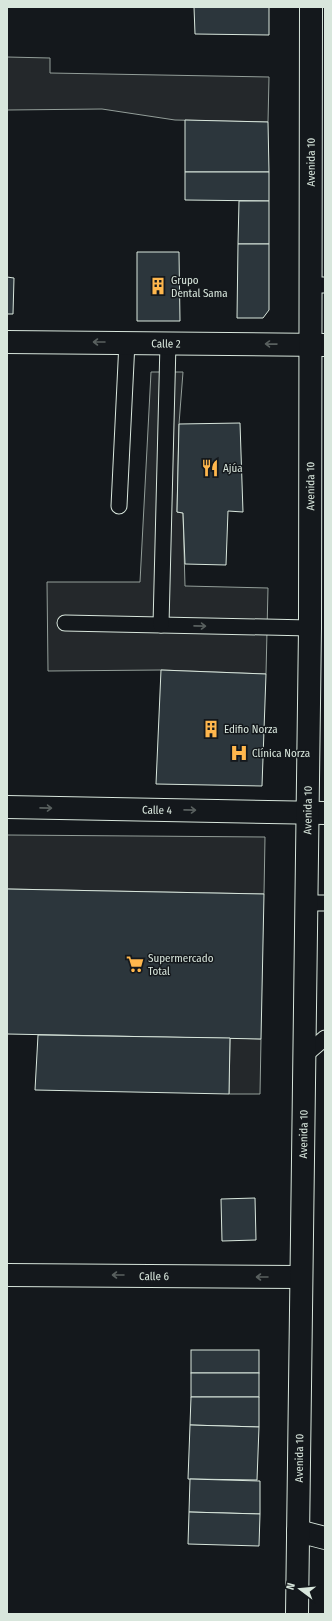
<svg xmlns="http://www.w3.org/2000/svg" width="332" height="1621" viewBox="0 0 332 1621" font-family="'Fira Sans Condensed',sans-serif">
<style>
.parking{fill:#24282b;stroke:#939e99}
.building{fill:#2c363c;stroke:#d8e6dc}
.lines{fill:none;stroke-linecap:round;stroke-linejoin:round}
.lane-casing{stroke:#d8e6dc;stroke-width:17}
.street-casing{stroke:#d8e6dc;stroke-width:24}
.secondary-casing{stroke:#d8e6dc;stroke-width:24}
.primary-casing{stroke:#d8e6dc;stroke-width:24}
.lane{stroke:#14181c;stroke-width:15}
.street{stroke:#14181c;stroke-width:22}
.secondary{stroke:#14181c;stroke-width:22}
.primary{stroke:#14181c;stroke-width:22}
.oneway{stroke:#59605f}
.labels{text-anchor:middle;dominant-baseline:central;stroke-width:3;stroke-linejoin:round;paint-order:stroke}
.street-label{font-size:11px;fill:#d8e6dc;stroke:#14181c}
.poi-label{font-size:11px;fill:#d8e6dc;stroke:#14181c;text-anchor:start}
</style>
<rect width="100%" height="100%" fill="#14181c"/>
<g class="parking">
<path d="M7,57L50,58V73L269,77L268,122L175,120L102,109L7,110Z"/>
<path d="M151,372H183L179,424L177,512L183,513L185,586L268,588L266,674L161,670L48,671L47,582H140Z"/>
<path d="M7,835L265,837L264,894L7,889Z"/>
<path d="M230,1038L261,1039L260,1094H229Z"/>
</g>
<g class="building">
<path d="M194,7H269V35L195,34Z"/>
<path d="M185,120L268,122L269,172H185Z"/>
<path d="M185,172H269V201L185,200Z"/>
<path d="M239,201H269V244H238Z"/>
<path d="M238,244H269V310L263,318H237Z"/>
<path d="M137,252H179L180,321H137Z"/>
<path d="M7,277L14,278L13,314H7Z"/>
<path d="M240,423L243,512L228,511L226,565L185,564L183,513L177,512L179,424Z"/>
<path d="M161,670L266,674L262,786L156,784Z"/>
<path d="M7,889L264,894L261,1039L7,1034Z"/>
<path d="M38,1035L230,1038L229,1094L35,1090Z"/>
<path d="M255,1198L256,1240L222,1241L221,1199Z"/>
<rect x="191" y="1350" width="68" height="23"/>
<rect x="191" y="1373" width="68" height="24"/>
<path d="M191,1397H259V1427L190,1425Z"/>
<path d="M190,1425L259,1427L257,1480L188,1479Z"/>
<path d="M190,1479L260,1481V1514L189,1512Z"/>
<path d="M189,1512L260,1514L259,1546L188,1544Z"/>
</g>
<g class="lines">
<g class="lane-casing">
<g id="lane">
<path d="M310,285H325"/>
<path d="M119,506L127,342"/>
<path d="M65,623L310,628"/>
<path d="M161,625L168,343"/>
<path d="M306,903H325"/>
<path d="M304,1056L325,1038"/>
</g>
</g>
<g class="street-casing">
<g id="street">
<path id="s1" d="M7,1275L301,1277"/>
<path d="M298,1531L325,1538"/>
</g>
</g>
<g class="secondary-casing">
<g id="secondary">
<path id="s2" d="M7,342L325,345"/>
<path id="s3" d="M7,807L325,813"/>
</g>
</g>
<g class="primary-casing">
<g id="primary">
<path id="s4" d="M297,1614L310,628L311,7"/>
</g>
</g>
<use href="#lane" class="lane"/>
<use href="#street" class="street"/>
<use href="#secondary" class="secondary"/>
<use href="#primary" class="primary"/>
</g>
<defs><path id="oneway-shaft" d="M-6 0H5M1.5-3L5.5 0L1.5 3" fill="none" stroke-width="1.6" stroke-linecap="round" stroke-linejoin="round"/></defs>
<g class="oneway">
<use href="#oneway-shaft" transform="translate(99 342) rotate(-180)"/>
<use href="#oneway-shaft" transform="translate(271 344) rotate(-179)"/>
<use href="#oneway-shaft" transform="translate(200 626) rotate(1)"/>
<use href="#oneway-shaft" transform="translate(46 808) rotate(1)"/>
<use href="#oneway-shaft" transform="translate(190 810) rotate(1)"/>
<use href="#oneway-shaft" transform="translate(118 1275) rotate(-180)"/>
<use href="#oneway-shaft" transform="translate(262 1277) rotate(-180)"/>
</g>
<defs>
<g id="building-bare" transform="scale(1.38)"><path d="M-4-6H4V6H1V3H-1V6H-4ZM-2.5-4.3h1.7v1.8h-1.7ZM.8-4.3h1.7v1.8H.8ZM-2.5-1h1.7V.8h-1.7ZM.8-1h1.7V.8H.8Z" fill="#ffb74d" stroke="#14181c" stroke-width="2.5" paint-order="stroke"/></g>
<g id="restaurant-bare" transform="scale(1.38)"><path d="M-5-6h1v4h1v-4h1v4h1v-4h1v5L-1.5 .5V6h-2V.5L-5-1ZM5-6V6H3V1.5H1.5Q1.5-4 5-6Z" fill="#ffb74d" stroke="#14181c" stroke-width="2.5" paint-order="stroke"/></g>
<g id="hospital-bare" transform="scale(1.38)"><path d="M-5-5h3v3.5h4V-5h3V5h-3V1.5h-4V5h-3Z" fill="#ffb74d" stroke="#14181c" stroke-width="2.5" paint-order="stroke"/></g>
<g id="supermarket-bare" transform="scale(1.38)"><path d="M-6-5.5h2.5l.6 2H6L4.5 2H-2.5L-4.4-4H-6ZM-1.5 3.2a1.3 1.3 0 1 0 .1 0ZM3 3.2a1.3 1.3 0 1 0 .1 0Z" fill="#ffb74d" stroke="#14181c" stroke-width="2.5" paint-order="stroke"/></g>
</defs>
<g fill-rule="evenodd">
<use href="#building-bare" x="158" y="286"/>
<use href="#restaurant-bare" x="210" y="468"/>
<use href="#building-bare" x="211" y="729"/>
<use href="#hospital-bare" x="239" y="753"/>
<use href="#supermarket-bare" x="135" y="964"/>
</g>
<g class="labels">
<g class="street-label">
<text stroke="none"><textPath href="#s4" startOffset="1452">Avenida 10</textPath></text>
<text stroke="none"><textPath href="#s2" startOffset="159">Calle 2</textPath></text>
<text stroke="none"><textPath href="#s4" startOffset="1128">Avenida 10</textPath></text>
<text stroke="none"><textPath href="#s3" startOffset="150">Calle 4</textPath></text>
<text stroke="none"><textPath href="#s4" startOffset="804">Avenida 10</textPath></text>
<text stroke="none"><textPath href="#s4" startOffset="480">Avenida 10</textPath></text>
<text stroke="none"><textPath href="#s1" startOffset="147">Calle 6</textPath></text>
<text stroke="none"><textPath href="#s4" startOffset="156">Avenida 10</textPath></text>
</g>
<g class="poi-label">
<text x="171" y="280">Grupo<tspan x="171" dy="13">Dental Sama</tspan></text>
<text x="223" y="468">Ajúa</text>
<text x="224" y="729">Edifio Norza</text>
<text x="252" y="753">Clínica Norza</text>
<text x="148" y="958">Supermercado<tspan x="148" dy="13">Total</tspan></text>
</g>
</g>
<rect width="332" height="1621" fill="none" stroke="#d8e6dc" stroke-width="16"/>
<g transform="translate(300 1589) rotate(286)" stroke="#14181c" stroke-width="3" paint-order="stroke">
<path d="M0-3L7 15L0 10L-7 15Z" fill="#d8e6dc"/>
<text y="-6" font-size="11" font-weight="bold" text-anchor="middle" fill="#d8e6dc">N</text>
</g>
</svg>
